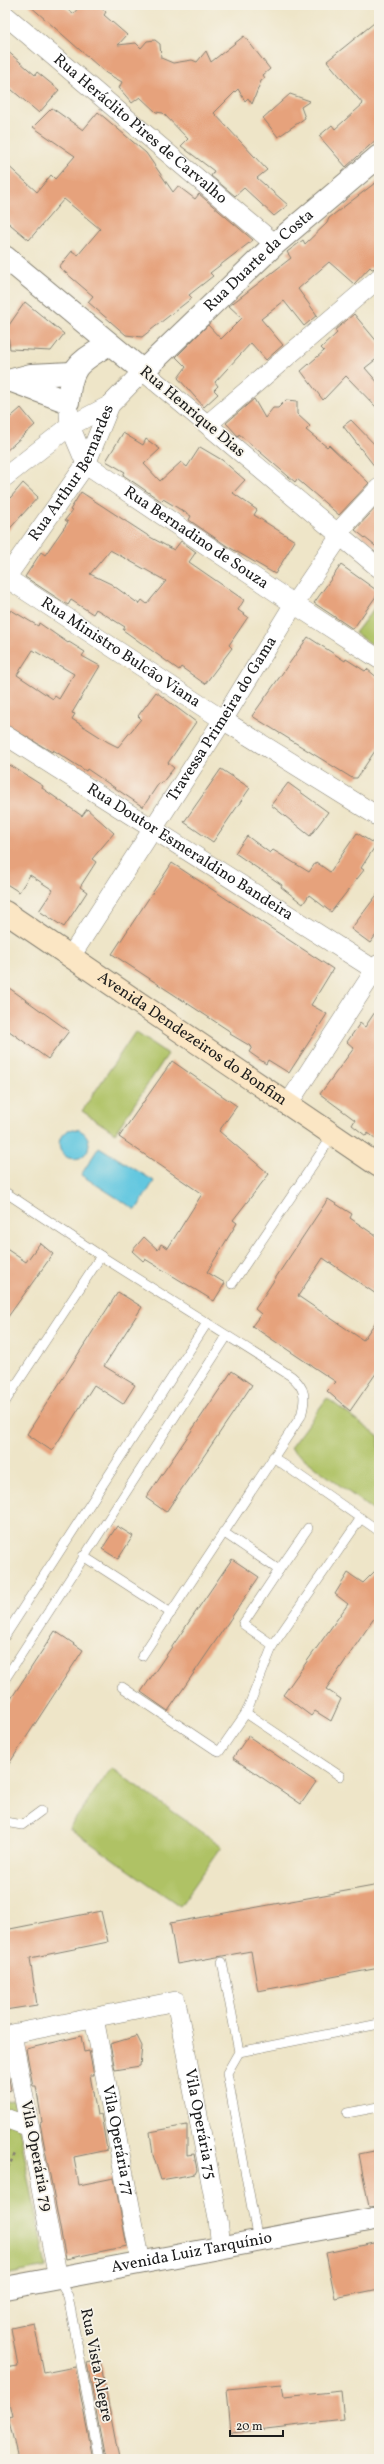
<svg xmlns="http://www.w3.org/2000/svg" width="384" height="2464" viewBox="0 0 384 2464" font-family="Vollkorn,serif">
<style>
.green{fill:#afc265;stroke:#666f40}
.water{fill:#62c7e0;stroke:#3f727e}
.building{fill:#e6a27b;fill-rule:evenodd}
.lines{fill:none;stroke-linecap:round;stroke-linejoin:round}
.service-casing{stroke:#858072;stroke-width:10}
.minor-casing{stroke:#858072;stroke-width:20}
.tertiary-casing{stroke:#858072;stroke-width:24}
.secondary-casing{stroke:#858072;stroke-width:24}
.path{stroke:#858072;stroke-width:2.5;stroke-dasharray:3 3;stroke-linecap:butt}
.service{stroke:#fff;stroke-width:9}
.minor{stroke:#fff;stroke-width:19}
.tertiary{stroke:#fff;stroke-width:22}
.secondary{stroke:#fbe6c4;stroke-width:22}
.labels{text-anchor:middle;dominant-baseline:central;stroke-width:3.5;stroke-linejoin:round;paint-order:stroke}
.street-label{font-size:16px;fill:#1c1c1c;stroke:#f7f3e8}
</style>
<rect width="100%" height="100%" fill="#f7f3e8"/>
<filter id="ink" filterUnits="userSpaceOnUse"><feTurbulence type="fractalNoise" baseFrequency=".025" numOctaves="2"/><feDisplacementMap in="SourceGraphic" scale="8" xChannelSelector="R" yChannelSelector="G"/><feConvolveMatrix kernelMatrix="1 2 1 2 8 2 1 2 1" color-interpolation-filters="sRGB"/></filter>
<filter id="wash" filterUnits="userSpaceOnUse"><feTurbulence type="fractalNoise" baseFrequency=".012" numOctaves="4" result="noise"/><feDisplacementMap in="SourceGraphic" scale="16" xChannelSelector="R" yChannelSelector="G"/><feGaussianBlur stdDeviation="0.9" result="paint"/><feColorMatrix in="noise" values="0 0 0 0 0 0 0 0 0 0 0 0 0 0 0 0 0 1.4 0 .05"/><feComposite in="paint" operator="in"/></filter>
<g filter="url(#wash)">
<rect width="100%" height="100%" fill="#eee5c8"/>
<g class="green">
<path d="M379,602V649L355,633Z"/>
<path d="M135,1032L168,1054L115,1133L82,1111Z"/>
<path d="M327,1398L379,1437V1515L290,1448Z"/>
<path d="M111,1768L222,1846L180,1906L69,1828Z"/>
<path d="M14,2100L46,2267L5,2275V2101Z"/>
</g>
<g class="water">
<circle cx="74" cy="1144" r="15"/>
<path d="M99,1147L154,1181L136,1210L81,1175Z"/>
</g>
<g id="blocks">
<g class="building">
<path d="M29,5H62L73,14L81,5H98L106,12L104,15L127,35L118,45L136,43L141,48L147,41L155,40L160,44L161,58L173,63L192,60L197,62L206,51L211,62L244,36L270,69L263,75L265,78L261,81L252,104L248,98L245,101L238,89L214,113L267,170L257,178L288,205L274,216L244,188L235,196L211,176L214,171L181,146L188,139L163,113L156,112L140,97L132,103L119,88L122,82L106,73Z"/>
<path d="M379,19V137L346,167L319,136L332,125L335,129L363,104L327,61Z"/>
<path d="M5,49L35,75L37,72L59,90L39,113L5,84Z"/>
<path d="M290,94L310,101L301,107L305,118L278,137L263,118Z"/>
<path d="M52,108L83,130L98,112L146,153L173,192L178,186L195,199L199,194L253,240L210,273L213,276L189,295L192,298L142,337L126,335L88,302L93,296L59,267L72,251L78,255L100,229L64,199L29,240L5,220V163L37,192L51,175L55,179L75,156L33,127Z"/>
<path d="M379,180V267L372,269L370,267L354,284L329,262L298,289L317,315L304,326L284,301L261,319L283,345L266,360L251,343L215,382L218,386L214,390L218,394L204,407L178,378L186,367L176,357L208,325L221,339L242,318L229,306L291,258L287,252L303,240L305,244L327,223L329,218Z"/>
<path d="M25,302L64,334L51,351L10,349L7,328Z"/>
<path d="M354,314L379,344V357L365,368L379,384V410L346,376L323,400L301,371L324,351L321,348L337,333L335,330Z"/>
<path d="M254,399L265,418L273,408H278L286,400L297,401V414L310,426L306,430L327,447L329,445L369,483L339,515L297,479L295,482L239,434L238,436L226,423Z"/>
<path d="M21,408L35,425L5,452V422Z"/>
<path d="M351,420L379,449V472L343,426Z"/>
<path d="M123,433L143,445L146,439L160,449L144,464L160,481L181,462L187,467L200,447L222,460L245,480L233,493L257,510L254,515L295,541L275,574L227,546L189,520L191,516L163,499L161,501L123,475L125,472L106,461Z"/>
<path d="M23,483L38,497L5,534V504Z"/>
<path d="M81,492L150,537L174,550L181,541L196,552L189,562L244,600L238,610L248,617L229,645L232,648L205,684L181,667L179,670L123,630L125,627L96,609L93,614L71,600L68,605L25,577L41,552L45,555L68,522L65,520L72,511L70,510ZM110,550L166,581L147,604L142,600L139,604L111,584L90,574Z"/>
<path d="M379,504V549L355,530Z"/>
<path d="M341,565L379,592L353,629L314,603Z"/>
<path d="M11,610L38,626L39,623L68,643L69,642L85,652L82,656L100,666L72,713L75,714L72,719L108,742L118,747L141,719L138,716L156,692L196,722L168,763L174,768L161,784L159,783L143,807L87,769L86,771L53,750L52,752L5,724V619ZM33,650L74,674L59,699L55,696L53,699L17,675Z"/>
<path d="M308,637L345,661L346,659L365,671L367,669L379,679V745L357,778H352L252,716Z"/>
<path d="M5,762L43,786L42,788L82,816L87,809L114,833L92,859L96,862L80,887L87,892L64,927L39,911L53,890L30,875L19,892L5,883Z"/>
<path d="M221,769L250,788L213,842L184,822Z"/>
<path d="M288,783L328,812L310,836L271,805Z"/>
<path d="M357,833L376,845L361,868L364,870L331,912L309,895L303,904L281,887L282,885L235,853L247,836L270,853L273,850L309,872L316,862L330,872Z"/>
<path d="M172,863L333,969L311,1005L327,1014L289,1073L268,1060L266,1064L249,1052L252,1047L230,1034L231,1032L112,954Z"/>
<path d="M379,892V931L370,943L351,929Z"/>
<path d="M5,985L69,1031L48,1059L5,1028Z"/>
<path d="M379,1006V1141L368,1133L366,1136L352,1125L355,1120L320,1094L354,1048L347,1042L360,1023L365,1027Z"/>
<path d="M172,1061L237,1106L219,1131L269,1174L233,1220L237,1223L207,1272L225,1283L214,1301L145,1259L143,1261L132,1251L144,1237L158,1250L161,1244L168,1248L202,1194L119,1137Z"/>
<path d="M328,1199L352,1214L350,1218L379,1238V1296L323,1258L298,1296L363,1340L379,1317V1369L350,1411L327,1391L336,1382L252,1326L261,1314L255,1309Z"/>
<path d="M40,1243L53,1254L5,1321V1248L26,1262Z"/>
<path d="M118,1292L142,1307L104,1366L135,1385L123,1404L94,1385L52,1451L27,1434Z"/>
<path d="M232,1371L252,1385L166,1512L146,1498Z"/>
<path d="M117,1526L133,1536L118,1559L102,1549Z"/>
<path d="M232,1559L259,1577L168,1711L141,1692Z"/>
<path d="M379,1567V1611L326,1689L341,1699L331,1721L315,1711L311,1716L283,1695L348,1604L335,1594L348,1573L363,1583Z"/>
<path d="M55,1631L83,1650L5,1770V1708Z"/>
<path d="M248,1736L316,1782L301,1804L233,1758Z"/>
<path d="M379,1885V1968L258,1991L251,1951L177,1964L170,1923Z"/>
<path d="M101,1911L108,1942L30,1958L37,2005L5,2010V1930Z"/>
<path d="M81,2036L84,2052L89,2051L94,2075H90L97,2115L101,2114L107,2150L74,2157L79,2185L114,2178L127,2246L66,2259L40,2123L42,2122L36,2086H33L26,2049Z"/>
<path d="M137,2036L142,2046L140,2066L115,2070L110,2044Z"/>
<path d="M5,2056L11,2090L5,2092Z"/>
<path d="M187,2125V2155L194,2154L197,2170L195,2174L161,2180L153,2155L150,2132Z"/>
<path d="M379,2150V2206L369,2207L359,2154Z"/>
<path d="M379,2242V2289L335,2298L326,2253Z"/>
<path d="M34,2323L44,2373L75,2367L93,2459H18L8,2417L12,2416L5,2385V2368L18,2366L11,2328Z"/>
<path d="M100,2360L119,2459H105L87,2363Z"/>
<path d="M282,2384L284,2397L341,2391L344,2420L231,2433L227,2389Z"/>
</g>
</g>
</g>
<g filter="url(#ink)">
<use href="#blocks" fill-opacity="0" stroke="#858072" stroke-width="1"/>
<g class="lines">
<g class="service-casing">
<g id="service">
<path d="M5,1192L101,1256L291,1376C306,1388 306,1398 301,1416L142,1656"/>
<path d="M232,1284L333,1135"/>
<path d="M5,1386L12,1391L5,1402"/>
<path d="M12,1391L101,1256"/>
<path d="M273,1457L379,1531"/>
<path d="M223,1532L279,1570L243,1624L273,1645"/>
<path d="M83,1556L171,1613"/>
<path d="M279,1570L308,1528"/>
<path d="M5,1636L207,1323"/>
<path d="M5,1679L227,1336"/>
<path d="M122,1687L219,1752L246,1713L273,1645L361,1518"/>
<path d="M246,1713L340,1776"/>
<path d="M5,1822L22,1825L41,1811"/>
<path d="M222,1962L239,2052L227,2073L258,2241"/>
<path d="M239,2052L379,2024"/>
<path d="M347,2113L379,2107"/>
<path d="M58,2279L68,2296L99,2459"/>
</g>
</g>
<g class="minor-casing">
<g id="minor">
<path id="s1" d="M5,15L275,244"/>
<path id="s2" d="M110,405L70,426L86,464L294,604L379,659"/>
<path d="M208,424L379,278"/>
<path d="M5,477L70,426L69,413"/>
<path id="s3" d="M5,577L223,720L379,817"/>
<path id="s4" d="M5,579L86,464L110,405L143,371L379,568"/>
<path id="s5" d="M5,735L375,970"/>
<path id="s6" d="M71,956L223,720L294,604L340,536L341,529L379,488"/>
<path d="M288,1104L379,964"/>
<path id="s7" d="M94,2018L141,2263"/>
<path d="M5,2118L30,2127"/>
<path id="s8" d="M58,2279L12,2034L176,2001L218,2219L221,2248"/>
</g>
</g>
<g class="tertiary-casing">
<g id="tertiary">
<path id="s9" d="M5,257L143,371L275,244L379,156"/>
<path d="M8,381L31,375L72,373"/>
<path d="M12,381L68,402C71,364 79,363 109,344"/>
<path id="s10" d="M5,2288L379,2218"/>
</g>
</g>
<g class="secondary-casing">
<g id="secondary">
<path id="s11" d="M5,912L379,1166"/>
</g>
</g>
<path class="path" d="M5,2173L15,2154"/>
<use href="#service" class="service"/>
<use href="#minor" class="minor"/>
<use href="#tertiary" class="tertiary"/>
<use href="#secondary" class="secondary"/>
</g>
</g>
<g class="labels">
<g class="street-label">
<text stroke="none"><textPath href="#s1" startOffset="177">Rua Heráclito Pires de Carvalho</textPath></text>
<text stroke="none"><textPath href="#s9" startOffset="339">Rua Duarte da Costa</textPath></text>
<text transform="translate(192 412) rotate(40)">Rua Henrique Dias</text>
<text stroke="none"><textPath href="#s4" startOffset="126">Rua Arthur Bernardes</textPath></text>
<text stroke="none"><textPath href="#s2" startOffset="219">Rua Bernadino de Souza</textPath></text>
<text stroke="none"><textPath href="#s3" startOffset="138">Rua Ministro Bulcão Viana</textPath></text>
<text stroke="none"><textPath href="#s6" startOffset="281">Travessa Primeira do Gama</textPath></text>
<text stroke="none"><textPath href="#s5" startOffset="219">Rua Doutor Esmeraldino Bandeira</textPath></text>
<text stroke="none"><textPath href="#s11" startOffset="226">Avenida Dendezeiros do Bonfim</textPath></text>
<text stroke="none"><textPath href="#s8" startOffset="542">Vila Operária 75</textPath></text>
<text stroke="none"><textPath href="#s7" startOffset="125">Vila Operária 77</textPath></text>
<text transform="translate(36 2156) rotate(79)">Vila Operária 79</text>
<text stroke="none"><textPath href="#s10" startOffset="190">Avenida Luiz Tarquínio</textPath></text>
<text transform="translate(96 2365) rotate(79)">Rua Vista Alegre</text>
</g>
</g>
<rect width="384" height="2464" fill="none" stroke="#f7f3e8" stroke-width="20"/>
<path d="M230 2430v6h53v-6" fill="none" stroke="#1c1c1c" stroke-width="2"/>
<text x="236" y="2430" font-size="12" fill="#1c1c1c" stroke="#f7f3e8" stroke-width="3" paint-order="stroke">20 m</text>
</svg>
